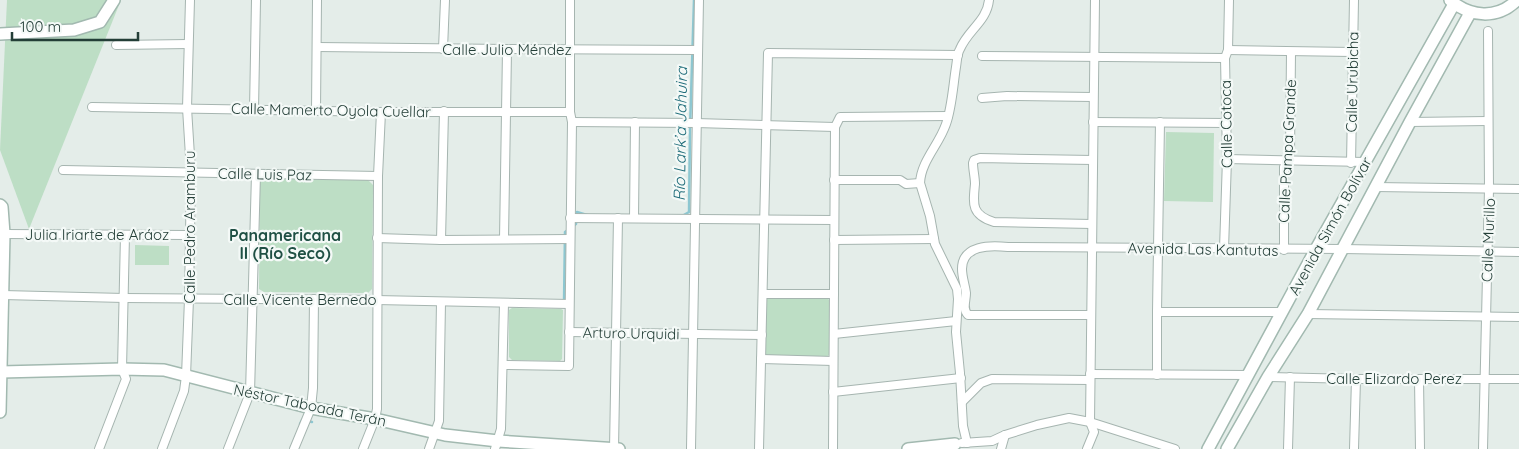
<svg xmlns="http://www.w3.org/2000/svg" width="1519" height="449" viewBox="0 0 1519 449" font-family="Quicksand,sans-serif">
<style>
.green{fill:#bddec5}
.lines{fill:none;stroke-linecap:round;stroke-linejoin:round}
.stream{stroke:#8dc7d1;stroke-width:2.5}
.street-casing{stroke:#a6b5b0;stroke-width:10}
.secondary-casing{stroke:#a2b9b0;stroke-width:14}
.street{stroke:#fff;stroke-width:8}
.secondary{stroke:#fff;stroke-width:11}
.labels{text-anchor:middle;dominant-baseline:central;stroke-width:4.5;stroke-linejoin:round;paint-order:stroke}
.street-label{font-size:15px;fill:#233e37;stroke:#f4f9f7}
.water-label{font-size:16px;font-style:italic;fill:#1e6c79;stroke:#f4f9f7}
.neighbourhood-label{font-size:16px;font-weight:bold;fill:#1f5044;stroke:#f4f9f7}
</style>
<rect width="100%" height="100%" fill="#e4ede9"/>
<g class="green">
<path d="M7,0H121L29,229L0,150Z"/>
<path d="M1166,132L1214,133L1213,202L1164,201Z"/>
<path d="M265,179L368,180L373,185L372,289L368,293L264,292L259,289L260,182Z"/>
<path d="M135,245L169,246V265H135Z"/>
<path d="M827,297L829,300V355L826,357H767L765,354V299L767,298Z"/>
<path d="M512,308L561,309L563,310L562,359L560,361L512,360L509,357V310Z"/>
</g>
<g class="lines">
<g class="stream">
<path d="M682,216L689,212L690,129L694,0"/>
<path d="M564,303L565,232L576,224L577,212L587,215"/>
<path d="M300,424L302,420L312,422"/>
</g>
<g class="street-casing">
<g id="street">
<path d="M116,45L188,44"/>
<path d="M317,47C444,49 570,49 697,50"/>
<path d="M443,49L445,0"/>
<path d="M1228,50L1352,52"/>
<path d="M982,56L1225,58"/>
<path d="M982,98L1007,96L1093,97"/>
<path d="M92,107L381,112H570"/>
<path d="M254,110L256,0"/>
<path d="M316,110L317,0"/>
<path d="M572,122L696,123L835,127"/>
<path d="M1093,122L1227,123"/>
<path d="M1410,122L1488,121"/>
<path d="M1227,159L1365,162"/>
<path d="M1351,163L1354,0"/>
<path d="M63,170L378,176"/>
<path d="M834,180H900L906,184L920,183"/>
<path d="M1375,187L1519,189"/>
<path d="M570,218L834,220"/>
<path d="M634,218L635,122"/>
<path d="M1092,224L994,222C971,215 973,204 975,184C975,177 973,170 973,163L974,160L980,158L1093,160"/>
<path d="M4,234L189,235"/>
<path d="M377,238L441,240L570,239"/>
<path d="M504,239L507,50"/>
<path d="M441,240L444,111"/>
<path d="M834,240L934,239"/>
<path d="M1224,249L1227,159L1225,58L1228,50L1229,0"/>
<path d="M1284,250V167L1290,155L1291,52"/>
<path d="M763,294H834"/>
<path d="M3,295L124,298L376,300L569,304"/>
<path d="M1157,312H1282"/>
<path d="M1308,314L1519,317"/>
<path d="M1091,315H968C962,309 966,301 966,293C965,285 962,277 962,269C962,245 990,245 1008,247L1343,249L1519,252"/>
<path d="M569,332L762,335"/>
<path d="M834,334L956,321"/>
<path d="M761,359L833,361"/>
<path d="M503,365L569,366L572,122L570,112V0"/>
<path d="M1090,374L1248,375"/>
<path d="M1157,375V312L1160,122"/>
<path d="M1268,377L1356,379H1519"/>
<path d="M1419,379L1420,449"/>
<path d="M833,392L961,378"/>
<path d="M962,402L981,383L992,379L1090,380"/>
<path d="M962,443L992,441L1005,435L1037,425L1069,418L1090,422L1175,449"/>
<path d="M967,443L963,426L960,373L956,332L958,299L957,289L935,244L930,216L920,183C921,161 939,145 946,124C952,107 953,86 956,67C957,61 957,54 960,49C968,30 987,21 989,0"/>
<path d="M99,449L126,379L122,369L125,235"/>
<path d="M162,449L184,391L186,376L189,299L191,172L187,108L190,0"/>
<path d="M228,449L250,393L256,174"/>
<path d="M294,449L311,408L313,388L314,299"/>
<path d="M363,449L375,419L377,409L378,176L381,112"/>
<path d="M429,449L439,421L441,302"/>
<path d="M495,449L501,429L504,303"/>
<path d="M614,449L618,218"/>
<path d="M691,449L699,0"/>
<path d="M759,449L768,53L958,55"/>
<path d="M833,449L835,127L840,117L948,116"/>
<path d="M1001,449L1005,435"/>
<path d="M1087,449L1094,432L1090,422L1095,0"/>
<path d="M1288,449L1290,377"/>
<path d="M1354,449L1356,379"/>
<path d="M1483,449L1489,189L1488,31"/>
</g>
</g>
<g class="secondary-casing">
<g id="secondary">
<path d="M1450,0C1470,17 1497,20 1517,0"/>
<path d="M0,34L74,30L100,22L114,0"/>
<path d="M0,205L2,207L4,234L0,412"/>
<path d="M1,372L122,369L164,370L311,408L375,419L445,435L498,441L619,449"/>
<path d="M908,449L955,444"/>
<path d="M1208,449L1316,249L1454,4"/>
<path d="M1227,449L1268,377L1308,314L1410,122L1470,13"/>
</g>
</g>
<use href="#street" class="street"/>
<use href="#secondary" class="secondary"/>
</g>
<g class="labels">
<g class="street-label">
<text x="507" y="49">Calle Julio Méndez</text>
<text transform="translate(1352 82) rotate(-89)">Calle Urubicha</text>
<text transform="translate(331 110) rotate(1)">Calle Mamerto Oyola Cuellar</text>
<text transform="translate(1226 124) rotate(-91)">Calle Cotoca</text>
<text transform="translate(1287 151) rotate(-87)">Calle Pampa Grande</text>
<text transform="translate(265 174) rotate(1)">Calle Luis Paz</text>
<text transform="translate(1330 226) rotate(-61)">Avenida Simón Bolívar</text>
<text transform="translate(189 227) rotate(-90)">Calle Pedro Aramburu</text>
<text x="97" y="234">Julia Iriarte de Aráoz</text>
<text transform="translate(1488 240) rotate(-88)">Calle Murillo</text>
<text transform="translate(1203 249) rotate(1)">Avenida Las Kantutas</text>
<text x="300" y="299">Calle Vicente Bernedo</text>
<text transform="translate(631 333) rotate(1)">Arturo Urquidi</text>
<text x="1394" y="378">Calle Elizardo Perez</text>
<text transform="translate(310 405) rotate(12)">Néstor Taboada Terán</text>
</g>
<g class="water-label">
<text transform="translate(680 134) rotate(-89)">Río Lark’a Jahuira</text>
</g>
<g class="neighbourhood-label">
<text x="285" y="235">Panamericana<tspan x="285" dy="18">II (Río Seco)</tspan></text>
</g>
</g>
<path d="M12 32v8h126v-8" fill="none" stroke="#233e37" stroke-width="2.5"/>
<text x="20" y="32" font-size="15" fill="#233e37" stroke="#f4f9f7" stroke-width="4" paint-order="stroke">100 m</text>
</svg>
